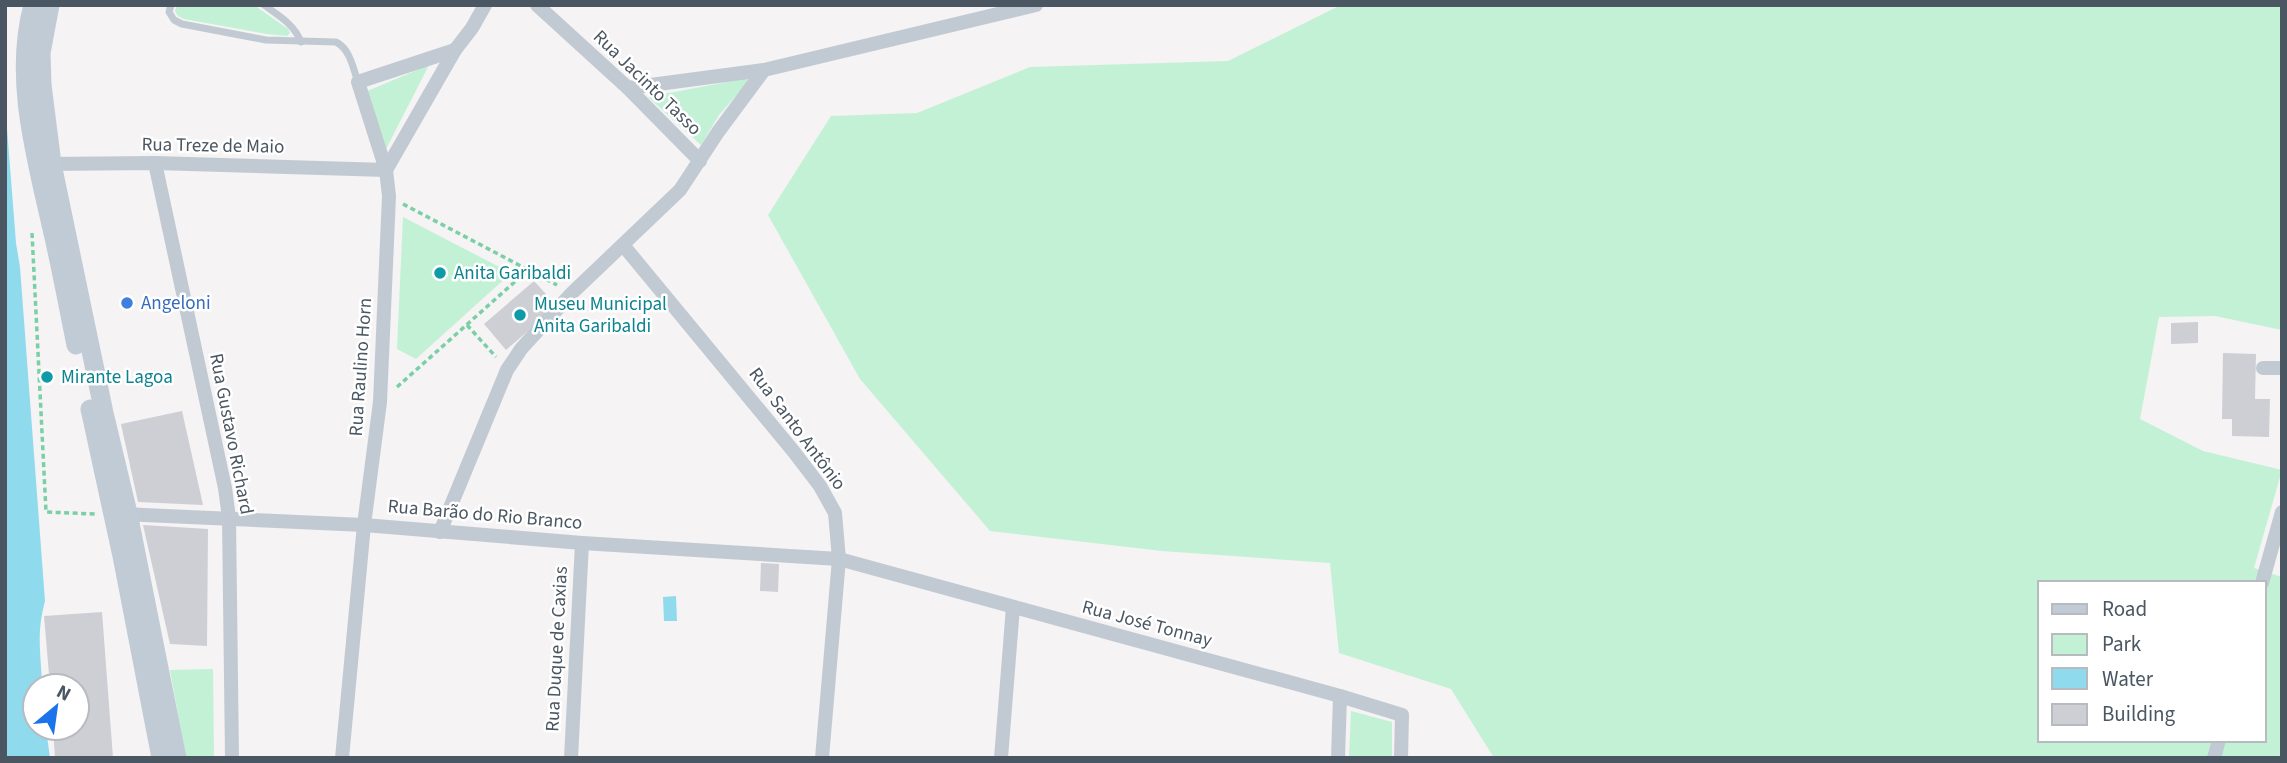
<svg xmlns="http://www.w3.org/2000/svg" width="2287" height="763" viewBox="0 0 2287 763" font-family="'Source Sans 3',sans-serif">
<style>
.green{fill:#c3f1d5;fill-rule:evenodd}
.water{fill:#90daee}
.building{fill:#cdcfd5}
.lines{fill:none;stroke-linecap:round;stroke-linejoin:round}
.path{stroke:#7ad0a6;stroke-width:3.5;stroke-dasharray:5 3.5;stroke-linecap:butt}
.service{stroke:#c1cad2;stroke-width:7}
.minor{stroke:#c1cad2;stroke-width:14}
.secondary{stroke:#c1cbd6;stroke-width:19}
.culture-dot{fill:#0f9aa8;stroke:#fff;stroke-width:2.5}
.shop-dot{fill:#3f7fe0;stroke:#fff;stroke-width:2.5}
.labels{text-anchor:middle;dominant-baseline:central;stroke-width:5;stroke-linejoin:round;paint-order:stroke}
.street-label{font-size:19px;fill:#4a5661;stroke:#fff}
.culture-label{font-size:19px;fill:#0d838f;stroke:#fff;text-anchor:start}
.shop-label{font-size:19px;fill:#366cbe;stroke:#fff;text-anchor:start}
</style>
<rect width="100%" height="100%" fill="#f5f3f3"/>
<g class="green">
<path d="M177,5H254L288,29L290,33L287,36L267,34L184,19L178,16L175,11Z"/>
<path d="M1341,5H2282V330L2215,316L2159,317L2140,419L2203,451L2282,470L2254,568L2282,577V758H1494L1451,689L1339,653L1330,563L1162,551L990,531L860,379L768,215L831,116L917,113L1030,67L1228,61ZM2040,583H2264V740H2040Z"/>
<path d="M429,65L386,149L365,92Z"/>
<path d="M748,78L747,83L719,115L701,145L648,97Z"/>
<path d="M403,217L511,273L416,359L397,349Z"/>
<path d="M213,669L214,758H186L170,670Z"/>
<path d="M1351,711L1392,722V758H1349Z"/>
</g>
<g class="water">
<path d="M5,103L16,243L20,267L45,601C36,635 41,652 42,686H35V728H46L50,758H5Z"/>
<path d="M676,596L677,621H664L663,597Z"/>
</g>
<g class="building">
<path d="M534,281L557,306L506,350L484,324Z"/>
<path d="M2198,322V343L2171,344V323Z"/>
<path d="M2223,353L2256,354L2255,399H2270L2269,437L2232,436V419H2222Z"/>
<path d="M182,411L203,505L138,502L121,424Z"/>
<path d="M143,525L208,529L207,646L170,644Z"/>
<path d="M761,563L779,564L778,592L760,591Z"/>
<path d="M102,612L113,758H55L53,728H77V686H50L44,616Z"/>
</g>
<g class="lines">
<g class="path">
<path d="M403,204L557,285"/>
<path d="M32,233L46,512L95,514"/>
<path d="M467,325L496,357"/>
<path d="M397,387L528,270"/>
</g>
<g class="service">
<path d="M171,5L169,12L174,20L182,24L266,40L336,42C350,49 353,68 358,82"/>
<path d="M264,5C279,16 294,24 301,42"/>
</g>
<g class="minor">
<path d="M537,5L628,88L700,161"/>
<path d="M628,88L764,70L1036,5"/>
<path d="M155,163L225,488L229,518L232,758"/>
<path d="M43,164L155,163L386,170"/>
<path d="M386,170L455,50L472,28L485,5"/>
<path d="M623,245L794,452L820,486L835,513L839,559L822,758"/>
<path d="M2263,368H2282"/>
<path d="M122,514L364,525L582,543L839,559L1340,696L1402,715L1401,758"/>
<path d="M440,532L507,370L521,349L572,293L680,190L718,132L764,70"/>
<path d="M2262,583L2282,512"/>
<path d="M342,758L364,525L380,402L389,196L386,170L358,82L455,50"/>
<path d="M571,758L582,543"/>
<path d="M1001,758L1013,607"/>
<path d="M1338,758L1340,696"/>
<path d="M2214,758L2219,740"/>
</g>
<g class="secondary">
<path d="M33,5C13,78 36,157 52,229C61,267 68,306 76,345"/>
<path d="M50,5L41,53L42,85L52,164L104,413L128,513L177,758"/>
<path d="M90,409L122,556L161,758"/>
</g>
</g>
<g class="culture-dot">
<circle cx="440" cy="273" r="7"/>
<circle cx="520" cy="315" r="7"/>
<circle cx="47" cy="377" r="7"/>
</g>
<circle class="shop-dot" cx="127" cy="303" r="7"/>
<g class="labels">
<g class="street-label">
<text transform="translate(647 83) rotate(44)">Rua Jacinto Tasso</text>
<text transform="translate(213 146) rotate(1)">Rua Treze de Maio</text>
<text transform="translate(361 367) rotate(-86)">Rua Raulino Horn</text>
<text transform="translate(797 429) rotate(53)">Rua Santo Antônio</text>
<text transform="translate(231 434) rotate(79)">Rua Gustavo Richard</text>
<text transform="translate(485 515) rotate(5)">Rua Barão do Rio Branco</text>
<text transform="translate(1147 624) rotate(15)">Rua José Tonnay</text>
<text transform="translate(557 649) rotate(-87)">Rua Duque de Caxias</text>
</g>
<g class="culture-label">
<text x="454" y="273">Anita Garibaldi</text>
<text x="534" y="304">Museu Municipal<tspan x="534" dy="22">Anita Garibaldi</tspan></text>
<text x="61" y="377">Mirante Lagoa</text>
</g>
<g class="shop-label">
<text x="141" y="303">Angeloni</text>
</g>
</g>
<rect width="2287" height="763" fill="none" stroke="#4a5661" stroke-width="14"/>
<rect x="2038" y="581" width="228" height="161" fill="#ffffff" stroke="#b7bbc0" stroke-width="2"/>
<rect x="2052" y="604" width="35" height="10" fill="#c1cbd6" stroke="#b7bbc0" stroke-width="2"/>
<text x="2102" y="616" font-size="21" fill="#4a5661">Road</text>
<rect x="2052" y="634" width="35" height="21" fill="#c3f1d5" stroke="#b7bbc0" stroke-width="2"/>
<text x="2102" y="651" font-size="21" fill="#4a5661">Park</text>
<rect x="2052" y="668" width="35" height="21" fill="#90daee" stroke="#b7bbc0" stroke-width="2"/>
<text x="2102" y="686" font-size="21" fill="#4a5661">Water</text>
<rect x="2052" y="704" width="35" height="21" fill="#cdcfd5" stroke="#b7bbc0" stroke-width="2"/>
<text x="2102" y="721" font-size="21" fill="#4a5661">Building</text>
<g transform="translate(56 707) rotate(29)"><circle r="33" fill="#ffffff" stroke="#b7bbc0" stroke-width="2"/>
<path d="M0-5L12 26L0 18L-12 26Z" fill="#1a73e8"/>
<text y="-10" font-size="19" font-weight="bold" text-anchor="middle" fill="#4a5661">N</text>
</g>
</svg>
